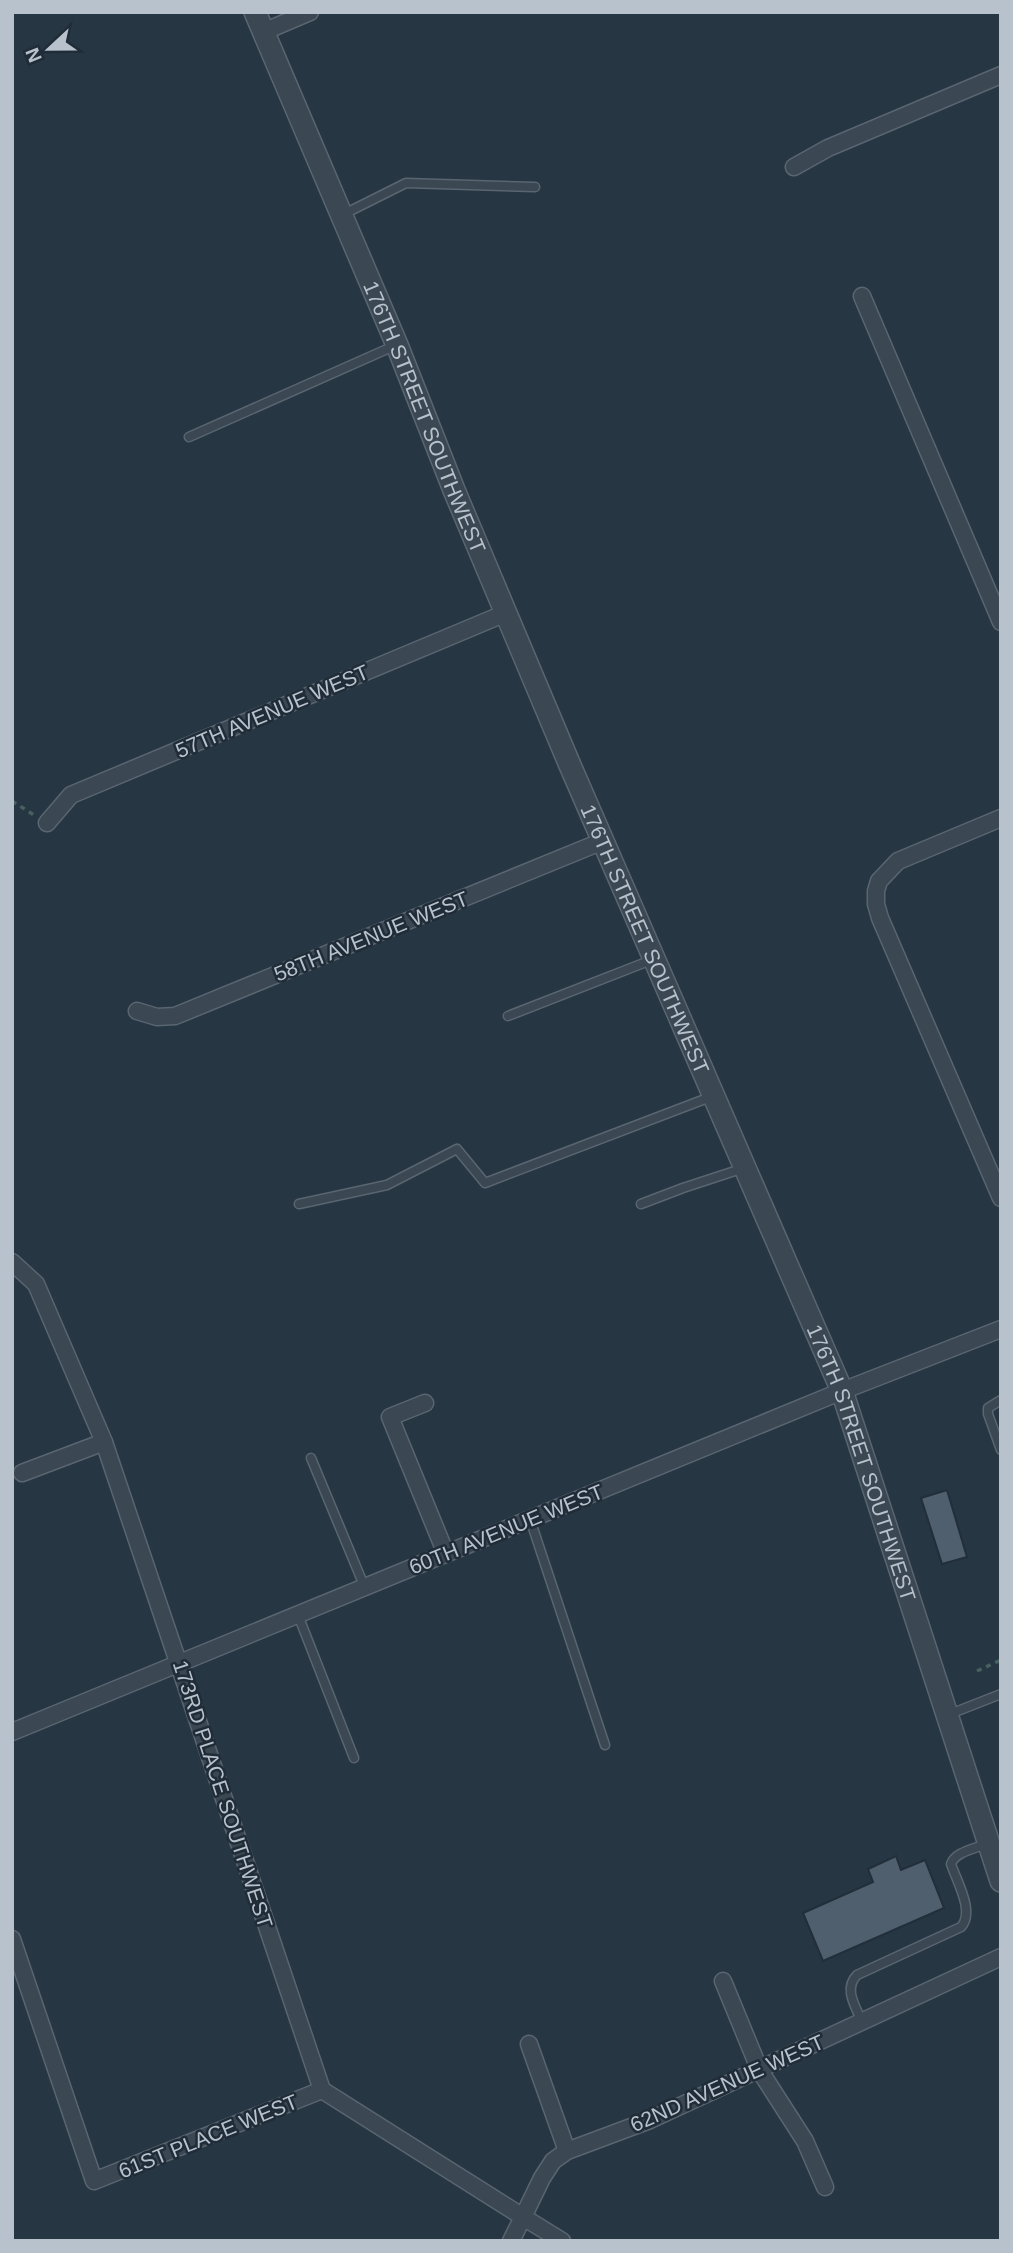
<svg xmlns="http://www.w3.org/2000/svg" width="1013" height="2253" viewBox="0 0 1013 2253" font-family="Arial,sans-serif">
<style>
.building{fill:#505f6e;stroke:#222e3a;stroke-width:2}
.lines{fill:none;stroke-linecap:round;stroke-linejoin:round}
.service-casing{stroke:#596570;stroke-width:11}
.minor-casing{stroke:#596570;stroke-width:19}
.tertiary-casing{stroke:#596570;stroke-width:24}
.path{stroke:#476060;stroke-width:3.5;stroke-dasharray:5 5;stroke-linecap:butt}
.service{stroke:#3b4753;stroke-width:8}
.minor{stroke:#3b4753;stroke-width:16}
.tertiary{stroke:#3b4753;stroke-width:21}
.labels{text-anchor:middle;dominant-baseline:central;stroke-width:5;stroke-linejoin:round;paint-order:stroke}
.street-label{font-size:21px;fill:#b8c2cd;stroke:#202c38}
</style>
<rect width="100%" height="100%" fill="#273643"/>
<g class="building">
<path d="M947,1490L967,1557L942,1564L921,1498Z"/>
<path d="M896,1856L901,1870L925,1860L944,1908L823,1961L803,1913L873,1882L868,1869Z"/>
</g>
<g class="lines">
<g class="service-casing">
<g id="service">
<path d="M344,214L406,183L535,187"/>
<path d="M189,437L394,346"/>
<path d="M508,1016L654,959"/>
<path d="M299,1204L387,1185L457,1149L485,1183L713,1096"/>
<path d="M641,1204L683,1188L744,1168"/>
<path d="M1001,1400L988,1408V1414L1001,1450"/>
<path d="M311,1458L365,1588"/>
<path d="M530,1519L605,1745"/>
<path d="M298,1615L354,1758"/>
<path d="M950,1714L1001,1694"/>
<path d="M862,2022C856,2007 843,1989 857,1975L961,1927C975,1912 957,1882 951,1864C955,1852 974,1849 986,1844"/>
</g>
</g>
<g class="minor-casing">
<g id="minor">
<path d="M263,32L310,12"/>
<path d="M794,167L828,148L1001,75"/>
<path d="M862,296L1001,622"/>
<path d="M1001,818L898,861L879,881L876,891V904L880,918L1001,1198"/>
<path d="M47,823L71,795L506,613"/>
<path d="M137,1011L157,1017L175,1016L603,841"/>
<path d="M12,1262L36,1284L104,1442L322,2090L523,2217L511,2241"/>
<path d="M425,1403L390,1417L446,1554"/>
<path d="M22,1473L104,1442"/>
<path d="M12,1732L842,1391L1001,1329"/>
<path d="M12,1939L94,2181L322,2090"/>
<path d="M723,1981L760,2071L805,2141L825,2187"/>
<path d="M529,2044L567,2151"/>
<path d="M562,2241L523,2217L542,2178L553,2161L567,2151L650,2120L1001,1957"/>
</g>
</g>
<g class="tertiary-casing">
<g id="tertiary">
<path id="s1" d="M255,12L397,345L454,490L569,763L842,1391L1001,1881"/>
</g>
</g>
<g class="path">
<path d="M12,801L34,815"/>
<path d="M977,1671L1001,1660"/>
</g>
<use href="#service" class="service"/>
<use href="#minor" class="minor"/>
<use href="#tertiary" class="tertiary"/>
</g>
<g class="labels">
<g class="street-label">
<text stroke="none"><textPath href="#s1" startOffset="439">176TH STREET SOUTHWEST</textPath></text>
<text transform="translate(272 711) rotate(-23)">57TH AVENUE WEST</text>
<text transform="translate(371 936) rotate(-22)">58TH AVENUE WEST</text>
<text stroke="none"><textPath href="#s1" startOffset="1006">176TH STREET SOUTHWEST</textPath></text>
<text stroke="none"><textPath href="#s1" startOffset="1573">176TH STREET SOUTHWEST</textPath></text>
<text transform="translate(506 1529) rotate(-22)">60TH AVENUE WEST</text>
<text transform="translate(223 1794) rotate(72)">173RD PLACE SOUTHWEST</text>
<text transform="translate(727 2083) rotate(-24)">62ND AVENUE WEST</text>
<text transform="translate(208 2136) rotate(-22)">61ST PLACE WEST</text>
</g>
</g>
<rect width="1013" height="2253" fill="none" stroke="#b8c2cd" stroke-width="28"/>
<g transform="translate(49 49) rotate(248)" stroke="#202c38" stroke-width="5" paint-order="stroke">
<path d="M0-5L12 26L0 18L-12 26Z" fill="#b8c2cd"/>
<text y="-10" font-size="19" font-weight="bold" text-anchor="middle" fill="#b8c2cd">N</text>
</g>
</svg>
